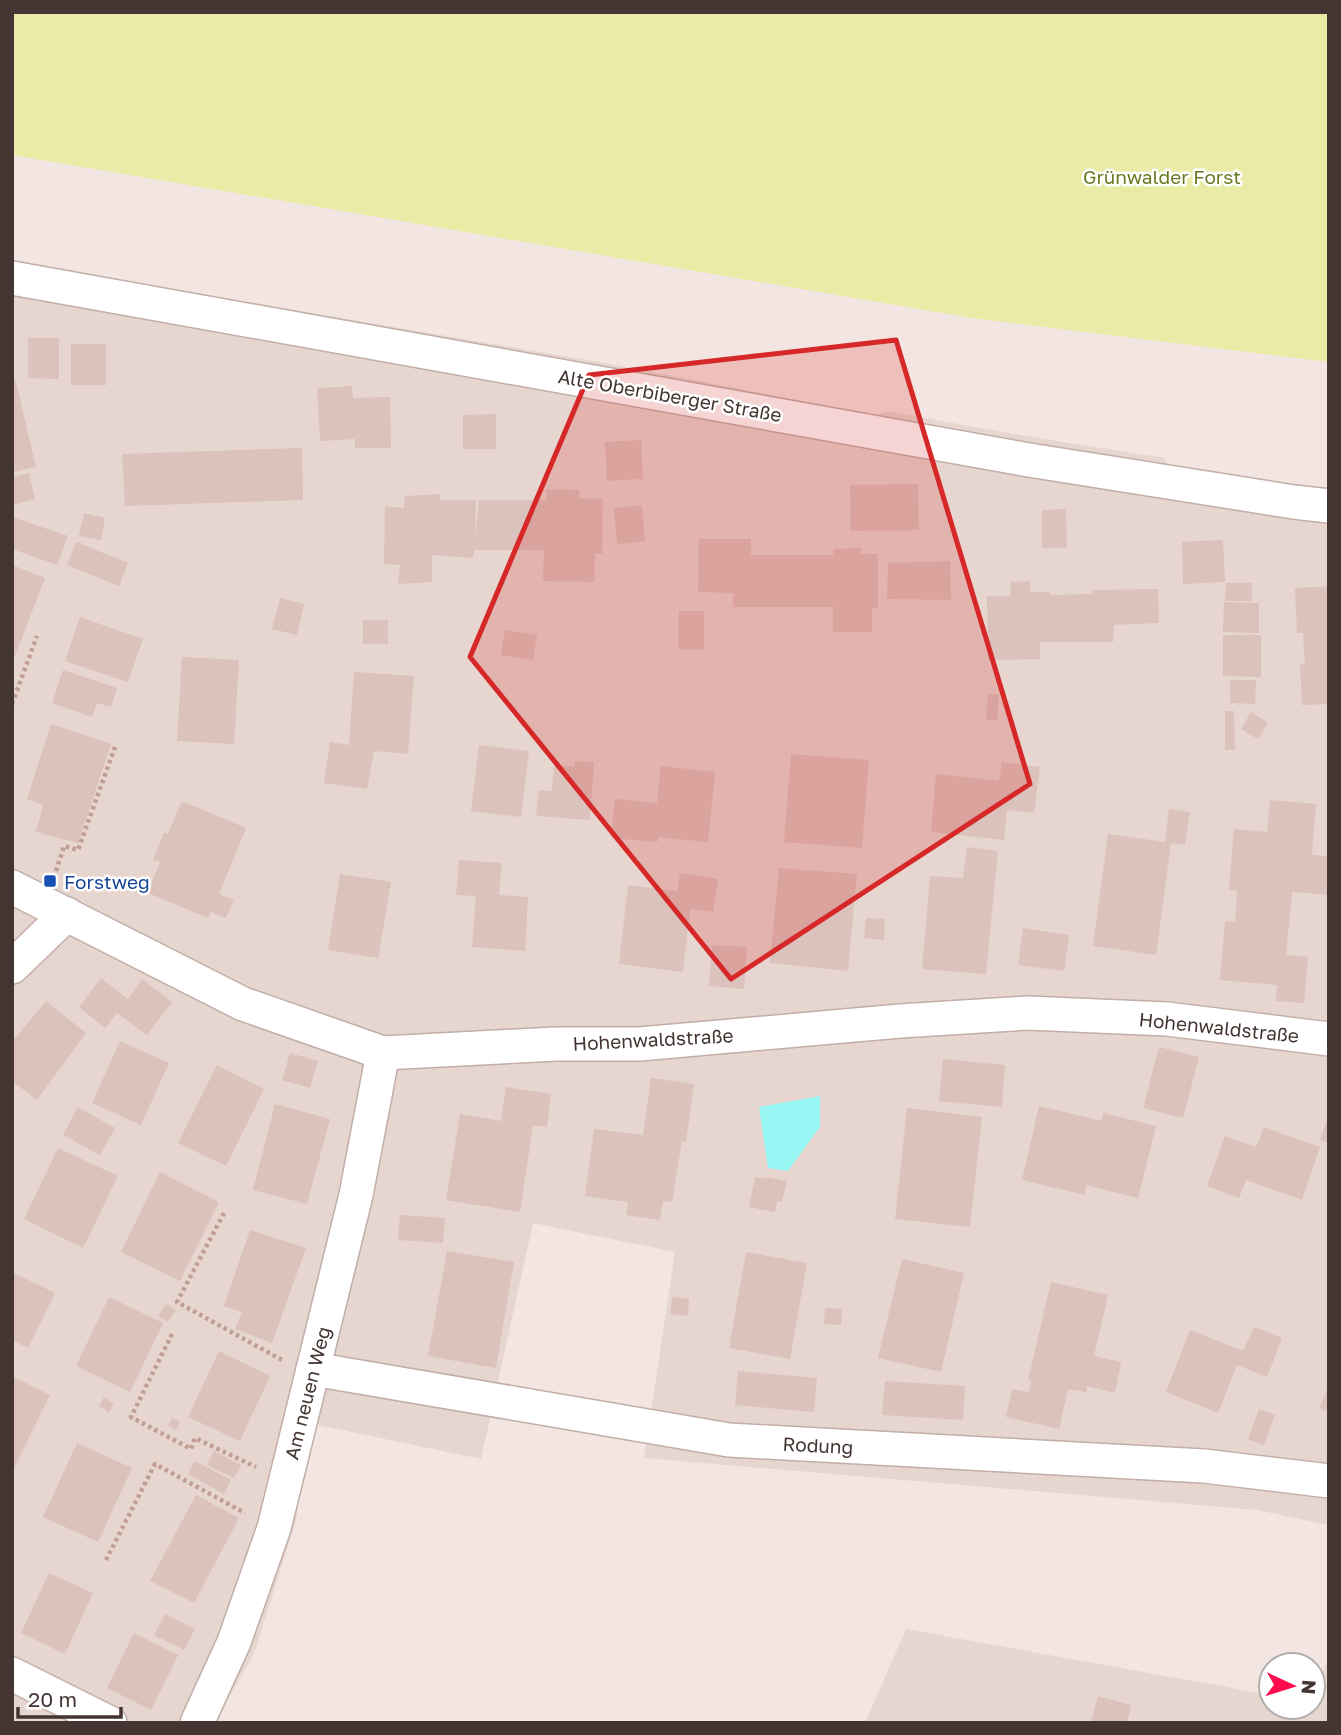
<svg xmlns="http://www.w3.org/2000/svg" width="1341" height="1735" viewBox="0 0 1341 1735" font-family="'Golos Text',sans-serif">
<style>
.residential{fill:#e7d6cf}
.green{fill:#e9eba6}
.water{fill:#98f6f4}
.building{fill:#dbc2bc}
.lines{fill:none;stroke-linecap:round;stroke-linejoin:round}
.minor-casing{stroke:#c1aea7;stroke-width:36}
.path{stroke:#c19e94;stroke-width:4.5;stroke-dasharray:3.5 3.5;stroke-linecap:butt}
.minor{stroke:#fff;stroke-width:33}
.marked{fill:#d62828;fill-opacity:0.2;stroke:#d62828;stroke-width:5;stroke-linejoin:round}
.transit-dot{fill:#1a4fb4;stroke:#fff;stroke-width:2.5}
.labels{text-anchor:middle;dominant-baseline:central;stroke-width:5;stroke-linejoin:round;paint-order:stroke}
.park-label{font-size:19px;fill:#687a21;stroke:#fff}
.street-label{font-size:19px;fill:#443532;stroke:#fff}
.transit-label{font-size:19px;fill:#164399;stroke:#fff;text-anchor:start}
</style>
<rect width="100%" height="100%" fill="#f3e6e2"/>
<g class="residential">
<path d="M12,262L605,363L876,415L887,411L1019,435L1165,458L1168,469L1329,494V1525L1257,1510L644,1458L675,1252L533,1223L481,1459L308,1423L296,1521L254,1654L214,1723H12Z"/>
<path d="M906,1629L1271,1695V1707H1313V1686L1329,1660V1723H865Z"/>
</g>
<path class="green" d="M12,12H1329V362L972,318L12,155Z"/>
<path class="water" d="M820,1096V1127L788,1171L768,1168L759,1107Z"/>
<g class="building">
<path d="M28,338H59V379L28,378Z"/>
<rect x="71" y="344" width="35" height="41"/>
<path d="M12,378H15L36,467L12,472Z"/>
<path d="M352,386L353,398L390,397L391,448H355V439L320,441L317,388Z"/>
<path d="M496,414V449H463V415Z"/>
<path d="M641,440L643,479L607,481L605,442Z"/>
<path d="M302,448L303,500L125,506L122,454Z"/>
<path d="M29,473L35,499L12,505V477Z"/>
<path d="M918,484L919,530L851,531L850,485Z"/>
<path d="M546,489L579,490V498L603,499L602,554L595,553L594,582L543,581L544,550H474L473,558L432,555V582L398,584L400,565L384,564L385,506L404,508L405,496L440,494V500H476L475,542L479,500H547Z"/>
<path d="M642,505L645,541L617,544L614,508Z"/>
<path d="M1066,509L1067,548H1042V510Z"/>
<path d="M84,513L105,518L101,540L79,536Z"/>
<path d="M12,517L68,536L57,565L12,549Z"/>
<path d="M699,539H751V555H833V549L861,548V554H878V608H872V632H833V607H733V593L698,592Z"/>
<path d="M1223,540L1225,582L1183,584L1182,542Z"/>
<path d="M76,542L128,563L119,586L67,565Z"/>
<path d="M950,561L951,600L887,599L888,563Z"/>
<path d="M12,565L45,578L15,656L12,655Z"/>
<path d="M1030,581V592H1050L1051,595L1093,594V590L1158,589L1159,623L1114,625L1113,642H1040V659L988,660L987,596H1011L1010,582Z"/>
<path d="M1226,583H1252V601H1225Z"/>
<path d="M1329,586V704L1302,705L1300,664H1305L1303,633H1297L1295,588Z"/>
<path d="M280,598L304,604L297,635L272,629Z"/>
<path d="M1224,602L1259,603V633L1223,632Z"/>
<path d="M679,611H704V650L678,649Z"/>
<path d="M80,617L143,639L128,682L65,661Z"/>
<rect x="363" y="620" width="25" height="24"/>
<path d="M505,630L537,635L533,660L501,655Z"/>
<path d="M1223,635H1261V677L1223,676Z"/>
<path d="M182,657L239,660L234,744L177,741Z"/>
<path d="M63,670L117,688L111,707L97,703L92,717L52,703Z"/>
<path d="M354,672L414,676L408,754L374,751L367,789L324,783L330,742L349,745Z"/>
<path d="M1230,680H1256L1255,704L1230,703Z"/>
<path d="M988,694L999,695L997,720H986Z"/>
<path d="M1225,711H1234L1235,750H1225Z"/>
<path d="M1251,712L1268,723L1258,739L1241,729Z"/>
<path d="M51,724L111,744L78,843L36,832L43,805L27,799Z"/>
<path d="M479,745L529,751L521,817L471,811Z"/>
<path d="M791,754L869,760L862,848L784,842Z"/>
<path d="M575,761L594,762L590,820L536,816L539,790L552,791L554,765L574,767Z"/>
<path d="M1002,762L1040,767L1034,813L1007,810L1004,840L931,832L936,774L999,781Z"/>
<path d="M661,766L715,772L708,842L658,837L657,842L611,838L615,799L657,803Z"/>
<path d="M1270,800L1316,804L1312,855L1329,856V895L1292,892L1286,955L1308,957L1304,1003L1276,1001L1277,985L1220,980L1225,921L1235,922L1237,891L1229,890L1234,829L1267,832Z"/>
<path d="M182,801L246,828L219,894L234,900L226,918L211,912L208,918L148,893L160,862L153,860L164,833L168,834Z"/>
<path d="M1169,809L1190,812L1185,845L1171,843L1156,955L1093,946L1108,834L1165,842Z"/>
<path d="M967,847L998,851L986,974L922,969L930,876L963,878Z"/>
<path d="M459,860L502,863L499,895L528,897L525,951L472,947L476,896L456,895Z"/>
<path d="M779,868L857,874L848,971L770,963Z"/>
<path d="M680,873L718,879L713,912L690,909L683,972L619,964L628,885L677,891Z"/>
<path d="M340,874L391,882L378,958L328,950Z"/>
<path d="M866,918L885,919L884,940L864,938Z"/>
<path d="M1023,928L1069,935L1064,971L1018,965Z"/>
<path d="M712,945L747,947L744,989L709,986Z"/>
<path d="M101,978L128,999L142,979L172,1002L147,1035L117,1013L105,1028L79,1007Z"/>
<path d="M46,1001L86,1033L37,1100L12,1081V1042Z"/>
<path d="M120,1041L169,1063L141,1125L92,1103Z"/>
<path d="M1159,1047L1199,1057L1183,1118L1143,1108Z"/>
<path d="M290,1053L318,1061L310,1088L282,1080Z"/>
<path d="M943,1059L1005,1065L1002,1107L939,1101Z"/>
<path d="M217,1065L264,1089L226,1166L178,1143Z"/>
<path d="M651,1078L694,1084L686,1142L682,1141L672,1202L663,1201L660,1220L626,1215L628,1202L585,1196L594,1129L643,1135Z"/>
<path d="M506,1087L551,1094L547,1127L533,1125L520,1212L446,1200L460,1114L501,1121Z"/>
<path d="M275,1104L330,1119L307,1204L253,1190Z"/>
<path d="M1039,1106L1102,1121L1103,1113L1156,1126L1138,1198L1086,1185L1085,1195L1022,1180Z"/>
<path d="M78,1107L115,1128L100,1155L63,1135Z"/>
<path d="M907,1108L982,1117L970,1227L895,1219Z"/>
<path d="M1328,1116H1329V1143L1320,1140Z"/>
<path d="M1264,1127L1320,1147L1302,1200L1246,1180L1239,1198L1207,1186L1225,1136L1256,1147Z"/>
<path d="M58,1148L118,1176L83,1248L24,1219Z"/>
<path d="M160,1172L219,1202L180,1281L121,1252Z"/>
<path d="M755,1177L765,1179V1177L787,1181L782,1202L777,1201L775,1212L749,1207Z"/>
<path d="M400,1215L445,1218L443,1243L398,1240Z"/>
<path d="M250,1230L306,1248L272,1343L235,1329L242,1312L224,1306Z"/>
<path d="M447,1251L514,1262L496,1368L428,1356Z"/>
<path d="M746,1252L807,1263L790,1359L729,1348Z"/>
<path d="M902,1259L964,1273L941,1372L878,1358Z"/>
<path d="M12,1272L55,1293L28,1348L12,1340Z"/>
<path d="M1051,1282L1108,1295L1094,1356L1121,1362L1115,1393L1087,1386L1086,1392L1068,1389L1059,1429L1006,1417L1012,1389L1029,1392L1031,1381L1028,1380Z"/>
<path d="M109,1297L163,1323L130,1392L76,1366Z"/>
<path d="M672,1297L689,1299L688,1316L670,1314Z"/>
<path d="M166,1304L176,1310L168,1322L158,1316Z"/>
<path d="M825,1308L842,1309L841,1325L824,1324Z"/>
<path d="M1254,1327L1282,1338L1267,1377L1237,1365L1218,1413L1166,1392L1190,1330L1243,1351Z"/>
<path d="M219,1351L270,1376L240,1441L188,1417Z"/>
<path d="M738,1371L817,1378L814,1412L735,1405Z"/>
<path d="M12,1376L50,1395L12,1472Z"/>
<path d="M885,1381L965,1386L963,1420L882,1415Z"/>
<path d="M1329,1385V1412L1319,1408Z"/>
<path d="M104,1397L114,1404L109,1413L99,1406Z"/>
<path d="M1259,1409L1275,1415L1264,1445L1248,1439Z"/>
<path d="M172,1418L180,1422L176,1430L168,1425Z"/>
<path d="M77,1443L132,1468L98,1542L43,1517Z"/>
<path d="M214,1451L241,1465L234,1478L207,1465Z"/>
<path d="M195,1461L231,1480L224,1494L188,1474Z"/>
<path d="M196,1495L239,1518L194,1603L150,1581Z"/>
<path d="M49,1573L93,1593L65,1654L21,1633Z"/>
<path d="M165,1614L195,1629L184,1650L154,1635Z"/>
<path d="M134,1633L178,1655L151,1710L107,1688Z"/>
<path d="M1098,1696L1131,1705L1127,1723H1091Z"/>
</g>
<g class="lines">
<g class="minor-casing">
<g id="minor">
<path d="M12,278L1029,460L1294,502L1329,506"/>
<path d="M12,887L243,1004L383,1053L556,1044H640L900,1021L1028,1013L1167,1019L1329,1039"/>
<path d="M12,967L67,914"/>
<path d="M313,1369L729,1440L1204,1466L1329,1481"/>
<path d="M12,1674L110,1723"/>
<path d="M197,1723L234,1642L274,1528L356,1195L383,1053"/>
</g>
</g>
<g class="path">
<path d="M12,704L37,636"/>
<path d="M56,871L64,846L78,850L115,747"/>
<path d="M224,1213L177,1302L282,1360"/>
<path d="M172,1334L131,1417L191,1449L195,1438L256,1467"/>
<path d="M106,1560L155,1464L245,1513"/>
</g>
<use href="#minor" class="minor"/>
</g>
<path class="marked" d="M896,340L1030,784L731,979L470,657L589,375Z"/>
<rect class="transit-dot" x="43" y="874" width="14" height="14" rx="3.5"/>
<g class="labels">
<g class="park-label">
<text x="1162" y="176">Grünwalder Forst</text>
</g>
<g class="street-label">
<text transform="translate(670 395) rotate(10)">Alte Oberbiberger Straße</text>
<text transform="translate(1219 1027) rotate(6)">Hohenwaldstraße</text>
<text transform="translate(653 1039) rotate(-3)">Hohenwaldstraße</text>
<text transform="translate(307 1393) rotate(-76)">Am neuen Weg</text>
<text transform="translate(818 1445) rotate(3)">Rodung</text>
</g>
<g class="transit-label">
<text x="64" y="881">Forstweg</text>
</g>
</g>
<rect width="1341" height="1735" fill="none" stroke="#443532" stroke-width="28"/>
<g transform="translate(1292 1686) rotate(94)"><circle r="33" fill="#ffffff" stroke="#b4aead" stroke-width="2"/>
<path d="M0-5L12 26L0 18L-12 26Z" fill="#ff0c4f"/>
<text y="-10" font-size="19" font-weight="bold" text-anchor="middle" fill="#443532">N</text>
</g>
<path d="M18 1707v10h103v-10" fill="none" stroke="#443532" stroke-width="3.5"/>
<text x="28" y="1707" font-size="21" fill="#443532" stroke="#ffffff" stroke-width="5" paint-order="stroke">20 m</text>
</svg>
